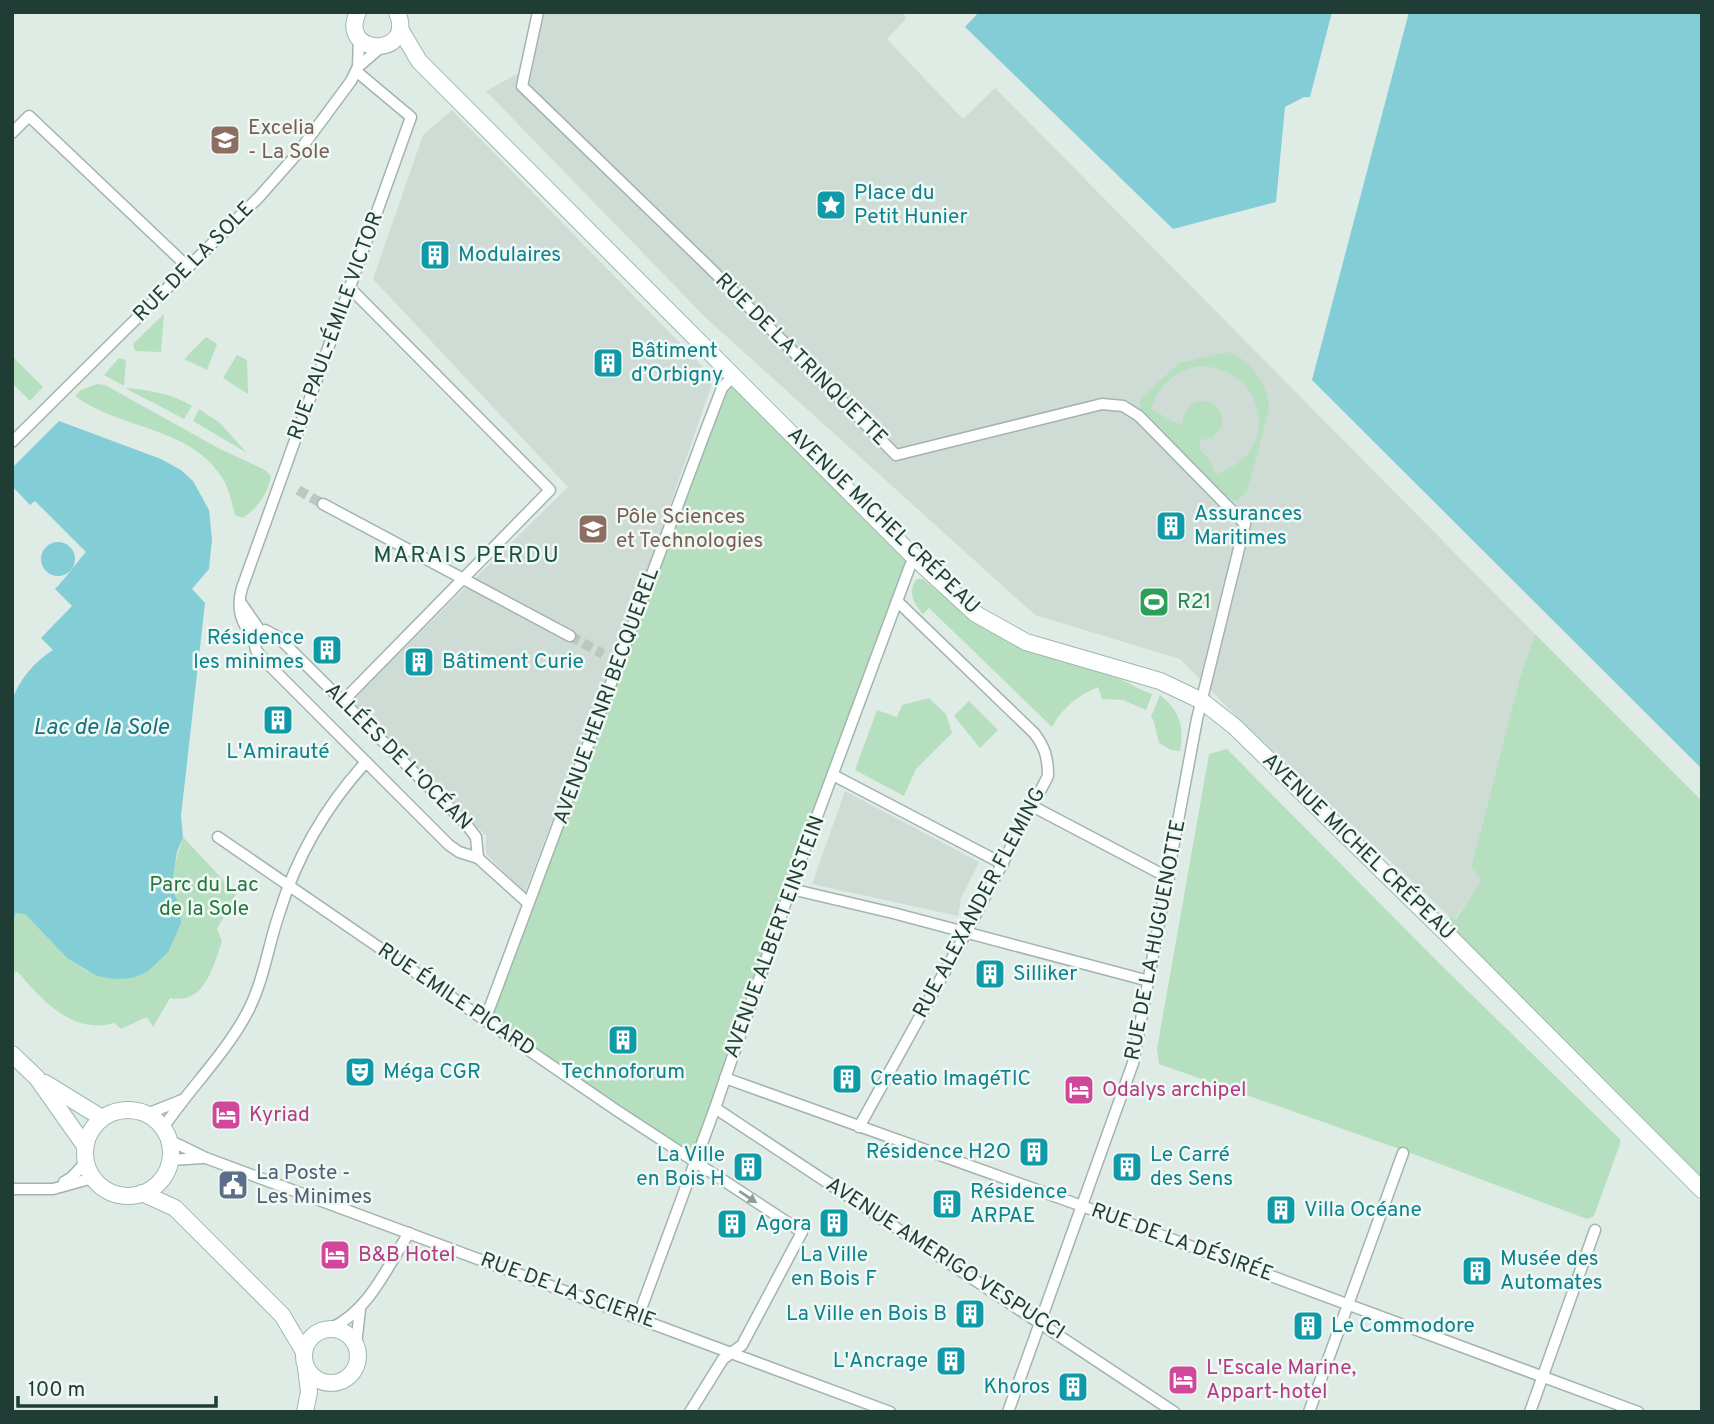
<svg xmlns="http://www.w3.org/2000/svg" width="1714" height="1424" viewBox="0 0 1714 1424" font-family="Overpass,sans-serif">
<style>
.built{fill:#cedcd5}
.green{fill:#b6dfbf;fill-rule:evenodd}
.water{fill:#83cdd6}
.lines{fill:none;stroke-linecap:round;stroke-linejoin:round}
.street-tunnel{stroke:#b9c9c2;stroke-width:10;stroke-dasharray:10 5;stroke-linecap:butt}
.street-casing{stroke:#a2b4ad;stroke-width:13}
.secondary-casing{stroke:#9db9ad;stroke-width:18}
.street{stroke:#fff;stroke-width:10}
.secondary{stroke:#fff;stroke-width:16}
.oneway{fill:#8f9e9a}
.labels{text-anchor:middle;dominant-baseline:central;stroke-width:5;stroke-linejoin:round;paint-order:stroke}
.education-label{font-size:21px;fill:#785e54;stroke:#f0f8f4;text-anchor:start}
.culture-label{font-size:21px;fill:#0d838f;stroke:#f0f8f4;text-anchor:start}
.street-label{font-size:21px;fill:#1f3d34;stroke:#f0f8f4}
.leisure-label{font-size:21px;fill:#27864d;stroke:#f0f8f4;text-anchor:start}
.park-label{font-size:21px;fill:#267741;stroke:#f0f8f4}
.hotel-label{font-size:21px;fill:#b23c85;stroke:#f0f8f4;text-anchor:start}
.service-label{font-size:21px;fill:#4e5e75;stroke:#f0f8f4;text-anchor:start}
.neighbourhood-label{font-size:23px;letter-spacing:2px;fill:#195141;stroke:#f0f8f4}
.water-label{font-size:23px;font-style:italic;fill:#15727e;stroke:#f0f8f4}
</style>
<rect width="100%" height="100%" fill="#dfece6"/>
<g class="built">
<path d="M542,12H903L906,19L887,39L963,119L995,88L1535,634L1520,677L1471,868L1483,880L1455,919L1450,917L1235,715L1180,659L1035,615L706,318L486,91L521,72Z"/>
<path d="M452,110L714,378L647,572L525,892L486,854V836L351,700L568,487L373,279L423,135Z"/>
<path d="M845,791L979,862L961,898L958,916L812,884Z"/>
</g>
<g class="green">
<path d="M164,314L161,352L135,351L133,344Z"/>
<path d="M206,337L217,344L207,370L184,359Z"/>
<path d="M1227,352C1250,357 1269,387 1269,409L1248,489L1237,501L1224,497L1141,413C1138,405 1139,402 1144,396L1179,363ZM1199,366C1269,368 1282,456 1215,474L1211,462L1200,449V440L1212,438L1222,426C1224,407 1209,395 1191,404L1183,416V424C1170,423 1163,414 1151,409C1158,385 1176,371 1199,366Z"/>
<path d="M237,355L247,360L248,394L223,378Z"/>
<path d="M12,356L43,387L30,401L12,383Z"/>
<path d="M119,358L126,360L124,386L104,375Z"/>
<path d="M734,375L915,558L694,1161L485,1020L704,435Z"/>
<path d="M97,384L105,385L220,449L265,470L271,476C268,494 258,507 243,518L235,515C232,503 229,489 223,479C191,426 120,430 75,396L81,390Z"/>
<path d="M125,388C149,390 171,393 192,406L184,419Z"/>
<path d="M199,409L220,423L247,453L193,421Z"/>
<path d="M917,579H923C958,608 992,637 1035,653C1061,662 1094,666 1118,678C1130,683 1139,690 1152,694L1146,710L1123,700L1102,699L1098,687C1077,696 1063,707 1052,727L929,608L923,614C913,603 907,591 917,579Z"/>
<path d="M1535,634L1702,801V1190L1446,933L1450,917L1456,919L1482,880L1471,868L1520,677Z"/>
<path d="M1160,695C1179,710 1185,726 1180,751L1171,750L1159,743L1154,722L1151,717Z"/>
<path d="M929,698L946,714L952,733L916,769L904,796L855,770L877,710L897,717L902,705Z"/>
<path d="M969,701L998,730L980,748L954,716Z"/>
<path d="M1227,749L1440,964L1620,1139V1144L1594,1216L1587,1219L1408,1152L1159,1064L1157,1049L1209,754Z"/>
<path d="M183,837L236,894L217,929L222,941C213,967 205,1005 170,998L153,1027L147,1017L121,1029L114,1023C72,1035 42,1000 17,971L12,975V922L16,913L25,914L68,959L89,972L172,889V874Z"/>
</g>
<g class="water">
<path d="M979,12H1332L1310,97H1304L1285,107L1276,202L1173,229L965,27Z"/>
<path d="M1409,12H1702V769L1312,380Z"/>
<path d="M59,421L161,459L181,470L193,481L209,510L212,539L209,569L192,589L205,603L181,816L183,837L177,852L172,882V889L180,907L181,923L168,952L147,972L132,978L115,979L97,976L68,959L25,914L16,913L12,922V700C20,679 34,662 53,650L41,638L72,606L55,589C67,577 75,564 86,552L35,501L30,505L12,486V468Z"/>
<circle cx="58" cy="559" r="17"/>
</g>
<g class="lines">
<g class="street-tunnel">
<path d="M298,490L323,504"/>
<path d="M570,636L603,654"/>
</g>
<g class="street-casing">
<g id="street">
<path d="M538,12L522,86L709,267L896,455L1102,404L1123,406L1139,416L1245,524L1197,719L1133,1063L1008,1412"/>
<path d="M358,67L359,38"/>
<path d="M12,133L29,116L188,267"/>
<path d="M12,442L259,197L297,154L351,81L358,67L381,47"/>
<path d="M323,504L570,636"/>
<path d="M241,603L261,632"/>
<path d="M265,630L278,637L466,824L476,837L478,858L459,852L449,845L265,661L256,650L254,639Z"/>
<path d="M254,639C241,623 236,608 242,588L411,117L356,71"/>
<path d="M343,701L550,490L349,287"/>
<path d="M833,775L1003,864"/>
<path d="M1032,806L1169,878"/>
<path d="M218,837L616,1110L802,1232L742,1345L723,1359L690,1412"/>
<path d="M478,858L528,903"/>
<path d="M791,889L893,913L1149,981"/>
<path d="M485,1020L704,435L722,388L734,375"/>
<path d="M725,1078L1082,1206L1638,1412"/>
<path d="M715,1108L1174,1412"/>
<path d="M147,1114L182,1100"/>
<path d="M859,1127L966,933L1048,776C1048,758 1045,747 1034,733L897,601"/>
<path d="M163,1128C189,1089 227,1052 248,1011C264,980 268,946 279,914C297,855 325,807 366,762"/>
<path d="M169,1140L206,1158L890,1412"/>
<path d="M170,1160L203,1158"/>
<path d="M64,1182L72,1177L86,1162"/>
<path d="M12,1189H53L93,1178"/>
<path d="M638,1317L715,1108L793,881L910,566L915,558"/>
<path d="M331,1328C369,1311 387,1267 409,1233"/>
<path d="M356,1345L360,1309"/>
<path d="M1309,1412L1403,1153"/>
<path d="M1530,1412L1595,1230"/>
</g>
</g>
<g class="secondary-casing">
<g id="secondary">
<path d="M358,12C337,57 417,58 397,12"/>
<path d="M400,29L419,61L915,558L976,614L1026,642L1160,681L1202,701L1235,727L1446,933L1702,1190"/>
<path d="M12,1054L37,1078L85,1146"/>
<path d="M45,1083L102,1118"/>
<circle cx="128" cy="1153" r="43"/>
<path d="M142,1193L175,1208L282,1315L304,1352"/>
<circle cx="331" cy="1356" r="27"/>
<path d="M305,1412L309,1392L306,1367"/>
</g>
</g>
<use href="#street" class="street"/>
<use href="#secondary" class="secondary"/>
</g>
<defs><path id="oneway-solid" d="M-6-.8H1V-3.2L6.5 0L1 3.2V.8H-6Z" transform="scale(1.75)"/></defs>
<use class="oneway" href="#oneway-solid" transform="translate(748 1197) rotate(34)"/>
<defs>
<g id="university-square" transform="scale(1.575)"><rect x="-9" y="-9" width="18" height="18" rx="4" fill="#8d6e63" stroke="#f0f8f4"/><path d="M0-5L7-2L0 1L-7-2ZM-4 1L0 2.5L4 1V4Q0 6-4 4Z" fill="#fff"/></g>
<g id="sight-square" transform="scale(1.575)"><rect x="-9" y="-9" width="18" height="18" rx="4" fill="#0f9aa8" stroke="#f0f8f4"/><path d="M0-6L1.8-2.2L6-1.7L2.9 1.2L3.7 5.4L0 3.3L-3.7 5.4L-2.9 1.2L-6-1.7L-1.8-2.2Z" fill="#fff"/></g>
<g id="building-square" transform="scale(1.575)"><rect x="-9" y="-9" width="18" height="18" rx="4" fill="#0f9aa8" stroke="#f0f8f4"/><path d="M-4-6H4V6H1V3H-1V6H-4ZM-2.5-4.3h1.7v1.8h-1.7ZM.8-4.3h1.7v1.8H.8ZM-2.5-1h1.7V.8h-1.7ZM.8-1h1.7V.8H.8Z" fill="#fff"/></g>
<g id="stadium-square" transform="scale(1.575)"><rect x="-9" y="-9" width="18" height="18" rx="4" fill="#2e9e5b" stroke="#f0f8f4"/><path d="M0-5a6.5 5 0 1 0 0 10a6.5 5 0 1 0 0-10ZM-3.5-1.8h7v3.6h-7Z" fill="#fff"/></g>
<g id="theatre-square" transform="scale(1.575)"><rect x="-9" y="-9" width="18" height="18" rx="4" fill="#0f9aa8" stroke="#f0f8f4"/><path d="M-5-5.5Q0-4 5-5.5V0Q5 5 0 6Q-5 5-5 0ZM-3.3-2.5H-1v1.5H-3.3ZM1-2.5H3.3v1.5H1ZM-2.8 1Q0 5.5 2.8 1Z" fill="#fff"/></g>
<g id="hotel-square" transform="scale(1.575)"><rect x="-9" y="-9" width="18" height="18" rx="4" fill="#d1479c" stroke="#f0f8f4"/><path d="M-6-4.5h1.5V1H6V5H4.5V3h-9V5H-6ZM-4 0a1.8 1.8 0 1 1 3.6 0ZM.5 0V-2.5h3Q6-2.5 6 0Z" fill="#fff"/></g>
<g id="civic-square" transform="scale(1.575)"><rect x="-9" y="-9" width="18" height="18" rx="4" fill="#5c6f8a" stroke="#f0f8f4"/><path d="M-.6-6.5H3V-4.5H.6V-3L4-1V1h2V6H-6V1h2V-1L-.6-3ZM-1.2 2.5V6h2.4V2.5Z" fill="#fff"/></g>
</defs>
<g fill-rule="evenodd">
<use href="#university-square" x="225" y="140"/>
<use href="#sight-square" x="831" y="205"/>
<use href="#building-square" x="435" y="255"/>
<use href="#building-square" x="608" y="363"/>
<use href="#building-square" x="1171" y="526"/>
<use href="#university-square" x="593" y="529"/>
<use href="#stadium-square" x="1154" y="602"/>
<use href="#building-square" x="327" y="650"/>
<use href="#building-square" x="419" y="662"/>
<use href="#building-square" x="278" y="720"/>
<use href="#building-square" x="990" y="974"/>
<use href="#building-square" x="623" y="1040"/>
<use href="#theatre-square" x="360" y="1072"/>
<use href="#building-square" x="847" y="1079"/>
<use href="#hotel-square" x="1079" y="1090"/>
<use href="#hotel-square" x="226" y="1115"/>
<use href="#building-square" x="1034" y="1152"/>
<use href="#building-square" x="748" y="1167"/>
<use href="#building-square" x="1127" y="1167"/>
<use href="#civic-square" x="233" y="1185"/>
<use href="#building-square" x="947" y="1204"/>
<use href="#building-square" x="1281" y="1210"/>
<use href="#building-square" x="834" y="1223"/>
<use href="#building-square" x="732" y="1224"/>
<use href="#hotel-square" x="335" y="1255"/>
<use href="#building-square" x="1477" y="1271"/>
<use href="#building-square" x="970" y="1314"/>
<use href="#building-square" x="1308" y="1326"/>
<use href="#building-square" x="951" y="1361"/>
<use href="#hotel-square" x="1183" y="1380"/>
<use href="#building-square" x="1073" y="1387"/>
</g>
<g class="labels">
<g class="education-label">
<text x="248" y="128">Excelia<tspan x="248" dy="24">- La Sole</tspan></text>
<text x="616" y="517">Pôle Sciences<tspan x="616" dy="24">et Technologies</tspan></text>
</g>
<g class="culture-label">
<text x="854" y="193">Place du<tspan x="854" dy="24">Petit Hunier</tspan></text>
<text x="458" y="255">Modulaires</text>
<text x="631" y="351">Bâtiment<tspan x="631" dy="24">d’Orbigny</tspan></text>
<text x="1194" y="514">Assurances<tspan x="1194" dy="24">Maritimes</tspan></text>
<text x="304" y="638" text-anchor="end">Résidence<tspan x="304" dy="24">les minimes</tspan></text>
<text x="442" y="662">Bâtiment Curie</text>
<text x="278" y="752" text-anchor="middle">L'Amirauté</text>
<text x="1013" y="974">Silliker</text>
<text x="383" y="1072">Méga CGR</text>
<text x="623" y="1072" text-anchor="middle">Technoforum</text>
<text x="870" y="1079">Creatio ImagéTIC</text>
<text x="1011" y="1152" text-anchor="end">Résidence H2O</text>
<text x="725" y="1155" text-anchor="end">La Ville<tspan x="725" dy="24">en Bois H</tspan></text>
<text x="1150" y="1155">Le Carré<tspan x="1150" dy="24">des Sens</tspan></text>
<text x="970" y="1192">Résidence<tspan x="970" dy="24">ARPAE</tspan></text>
<text x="1304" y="1210">Villa Océane</text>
<text x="755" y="1224">Agora</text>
<text x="834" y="1255" text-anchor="middle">La Ville<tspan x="834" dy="24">en Bois F</tspan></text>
<text x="1500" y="1259">Musée des<tspan x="1500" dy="24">Automates</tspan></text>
<text x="947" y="1314" text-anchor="end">La Ville en Bois B</text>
<text x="1331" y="1326">Le Commodore</text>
<text x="928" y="1361" text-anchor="end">L'Ancrage</text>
<text x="1050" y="1387" text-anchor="end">Khoros</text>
</g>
<g class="street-label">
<text transform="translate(194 262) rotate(-45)">RUE DE LA SOLE</text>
<text transform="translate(336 326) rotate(-70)">RUE PAUL-ÉMILE VICTOR</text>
<text transform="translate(801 360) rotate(45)">RUE DE LA TRINQUETTE</text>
<text transform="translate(883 521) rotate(44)">AVENUE MICHEL CRÉPEAU</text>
<text transform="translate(607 696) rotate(-70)">AVENUE HENRI BECQUEREL</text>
<text transform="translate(398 757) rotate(45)">ALLÉES DE L'OCÉAN</text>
<text transform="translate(1358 847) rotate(44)">AVENUE MICHEL CRÉPEAU</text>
<text transform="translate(980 903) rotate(-62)">RUE ALEXANDER FLEMING</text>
<text transform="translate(775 937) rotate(-70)">AVENUE ALBERT EINSTEIN</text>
<text transform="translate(1156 940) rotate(-79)">RUE DE LA HUGUENOTTE</text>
<text transform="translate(456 1000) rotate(34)">RUE ÉMILE PICARD</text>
<text transform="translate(1182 1243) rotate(20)">RUE DE LA DÉSIRÉE</text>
<text transform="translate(945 1259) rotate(33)">AVENUE AMERIGO VESPUCCI</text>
<text transform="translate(568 1291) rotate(20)">RUE DE LA SCIERIE</text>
</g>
<g class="leisure-label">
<text x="1177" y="602">R21</text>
</g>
<g class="park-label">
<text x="204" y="885">Parc du Lac<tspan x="204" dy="24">de la Sole</tspan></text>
</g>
<g class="hotel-label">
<text x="1102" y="1090">Odalys archipel</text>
<text x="249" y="1115">Kyriad</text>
<text x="358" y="1255">B&amp;B Hotel</text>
<text x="1206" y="1368">L'Escale Marine,<tspan x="1206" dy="24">Appart-hotel</tspan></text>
</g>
<g class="service-label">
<text x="256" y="1173">La Poste -<tspan x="256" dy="24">Les Minimes</tspan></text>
</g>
<g class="neighbourhood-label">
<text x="467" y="556">MARAIS PERDU</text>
</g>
<g class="water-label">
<text x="101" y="728">Lac de la Sole</text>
</g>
</g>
<rect width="1714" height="1424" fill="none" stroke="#1f3d34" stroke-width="28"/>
<path d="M18 1396v10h198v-10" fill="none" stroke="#1f3d34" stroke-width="3.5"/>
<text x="28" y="1396" font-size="21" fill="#1f3d34" stroke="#f0f8f4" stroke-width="5" paint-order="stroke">100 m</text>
</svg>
